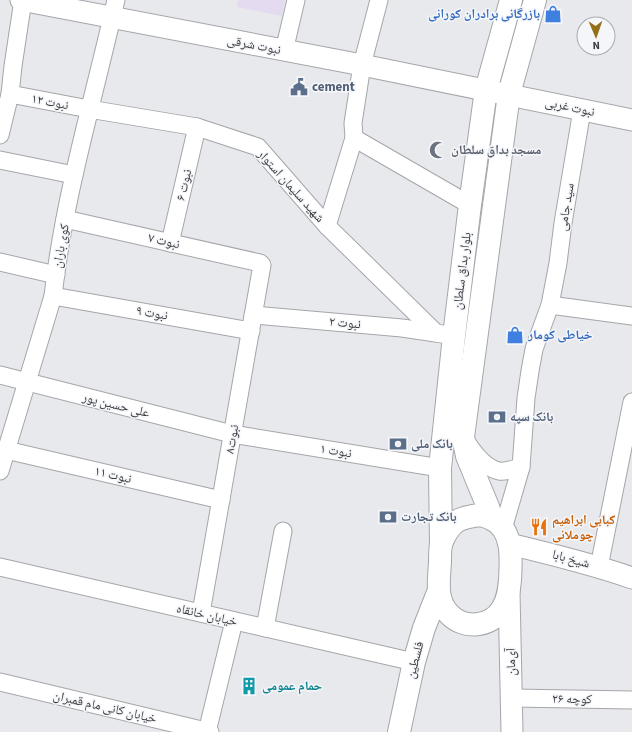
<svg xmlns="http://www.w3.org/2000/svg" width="632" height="732" viewBox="0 0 632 732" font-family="'Source Sans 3','Noto Naskh Arabic',sans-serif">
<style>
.education{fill:#e4dbf0}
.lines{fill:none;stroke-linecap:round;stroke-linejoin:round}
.minor-casing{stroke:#a5a6aa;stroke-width:19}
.tertiary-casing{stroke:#a5a6aa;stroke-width:23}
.secondary-casing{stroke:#a5a6aa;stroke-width:24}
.minor{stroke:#fff;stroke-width:17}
.tertiary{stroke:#fff;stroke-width:21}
.secondary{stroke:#fff;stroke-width:22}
.labels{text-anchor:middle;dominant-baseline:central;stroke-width:3;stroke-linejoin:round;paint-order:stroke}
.shop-label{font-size:13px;font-weight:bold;fill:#366cbe;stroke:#f5f6fa;text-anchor:end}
.street-label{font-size:13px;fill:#3a3b3c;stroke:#f5f6fa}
.service-label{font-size:13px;font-weight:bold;fill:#4e5e75;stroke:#f5f6fa;text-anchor:start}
.worship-label{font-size:13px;font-weight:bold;fill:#5b616d;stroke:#f5f6fa;text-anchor:start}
.food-label{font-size:13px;font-weight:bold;fill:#c56008;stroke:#f5f6fa;text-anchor:start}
.culture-label{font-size:13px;font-weight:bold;fill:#0d838f;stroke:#f5f6fa;text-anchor:start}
</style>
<rect width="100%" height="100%" fill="#e8e9ed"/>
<path class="education" d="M238,0H285L282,16L237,7Z"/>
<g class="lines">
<g class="minor-casing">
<g id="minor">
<path d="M284,51L296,0"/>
<path d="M10,94L89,109L197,127L258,147L327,226L436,333L454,336"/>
<path d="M0,135L10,94L13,66L23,0"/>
<path d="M354,138L470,205"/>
<path d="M0,160L74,175"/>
<path d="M65,219L260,263L262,265L201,613"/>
<path d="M327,226L354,138L353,123L362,65L379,0"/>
<path d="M170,243L197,127"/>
<path d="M0,262L56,275"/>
<path d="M53,296L251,331"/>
<path d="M550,305L632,316"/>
<path d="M253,315L402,328L436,333"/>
<path d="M0,375L232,434L440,468"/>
<path d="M466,441C473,452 485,468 499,471C506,472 514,469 521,467"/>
<path d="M6,450L221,500"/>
<path d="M0,471L53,296C64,196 94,98 116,0"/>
<path d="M503,529L521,467L526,398L530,371L534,349L550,305L558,263L563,223L582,110"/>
<path d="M0,567L414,662"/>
<path d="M599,567L632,402"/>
<path d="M265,628L283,531"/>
<path d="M0,682L210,732"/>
<path d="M512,698L632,700"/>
<path d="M207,732L234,621"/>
</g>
</g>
<g class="tertiary-casing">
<g id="tertiary">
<path d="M21,0L362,65L632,120"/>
<path d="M509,544C551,554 592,564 632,578"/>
<path d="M509,592L512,732"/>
</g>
</g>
<g class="secondary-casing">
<g id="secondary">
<path d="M480,515C484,516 488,517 492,519C514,530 511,560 510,580C509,590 508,600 502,609C491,627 464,630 449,614C435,600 439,580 440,562C440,556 440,549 441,544C444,536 450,526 457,521C464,517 472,516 480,515Z"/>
<path d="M493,520L486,502L467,456L463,437L509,94L535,0"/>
<path d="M441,545L440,468L454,336L470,205L486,90L511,0"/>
<path d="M399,732L414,662L424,628L439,590"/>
</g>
</g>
<use href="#minor" class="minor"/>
<use href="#tertiary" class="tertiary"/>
<use href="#secondary" class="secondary"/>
</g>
<defs>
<g id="shop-bare" transform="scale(1.38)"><path d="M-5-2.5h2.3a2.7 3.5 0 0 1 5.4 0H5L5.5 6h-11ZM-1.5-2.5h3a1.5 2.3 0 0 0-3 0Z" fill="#3f7fe0" stroke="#f5f6fa" stroke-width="2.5" paint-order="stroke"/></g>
<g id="civic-bare" transform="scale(1.38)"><path d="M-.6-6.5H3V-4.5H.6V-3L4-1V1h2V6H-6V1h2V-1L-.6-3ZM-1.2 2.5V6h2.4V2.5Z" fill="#5c6f8a" stroke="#f5f6fa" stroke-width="2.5" paint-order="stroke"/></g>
<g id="mosque-bare" transform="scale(1.38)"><path d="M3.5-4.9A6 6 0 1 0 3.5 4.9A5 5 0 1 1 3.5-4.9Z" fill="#6b7280" stroke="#f5f6fa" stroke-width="2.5" paint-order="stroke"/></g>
<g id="bank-bare" transform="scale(1.38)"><path d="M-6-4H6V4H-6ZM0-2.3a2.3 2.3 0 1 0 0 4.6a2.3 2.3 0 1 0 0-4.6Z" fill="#5c6f8a" stroke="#f5f6fa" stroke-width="2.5" paint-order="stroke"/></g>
<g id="restaurant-bare" transform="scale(1.38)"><path d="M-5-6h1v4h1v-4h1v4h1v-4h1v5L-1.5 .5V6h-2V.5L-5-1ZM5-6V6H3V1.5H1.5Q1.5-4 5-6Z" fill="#e8710a" stroke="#f5f6fa" stroke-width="2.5" paint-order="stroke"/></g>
<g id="building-bare" transform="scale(1.38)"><path d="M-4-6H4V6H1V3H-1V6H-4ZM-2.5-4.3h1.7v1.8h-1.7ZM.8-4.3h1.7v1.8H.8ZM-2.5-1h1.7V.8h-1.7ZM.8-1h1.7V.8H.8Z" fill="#0f9aa8" stroke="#f5f6fa" stroke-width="2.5" paint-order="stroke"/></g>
</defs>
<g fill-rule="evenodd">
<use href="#shop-bare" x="553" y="14"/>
<use href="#civic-bare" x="299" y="87"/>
<use href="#mosque-bare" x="438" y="150"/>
<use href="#shop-bare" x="515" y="335"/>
<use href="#bank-bare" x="497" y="417"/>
<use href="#bank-bare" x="398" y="444"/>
<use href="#bank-bare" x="388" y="517"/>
<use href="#restaurant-bare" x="539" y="527"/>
<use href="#building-bare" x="249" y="686"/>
</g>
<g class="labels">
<g class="shop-label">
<text x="540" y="14">بازرگانی برادران کورانی</text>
<text x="528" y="335" text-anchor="start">خیاطی کومار</text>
</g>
<g class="street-label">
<text transform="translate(254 45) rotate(11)">نبوت شرقی</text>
<text transform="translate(50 102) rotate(11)">نبوت ۱۲</text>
<text transform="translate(570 107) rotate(12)">نبوت غربی</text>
<text transform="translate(184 185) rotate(-77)">نبوت ۶</text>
<text transform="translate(291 186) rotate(48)">شهید سلیمان استوار</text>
<text transform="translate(566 207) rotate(-81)">سید جامی</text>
<text transform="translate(164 241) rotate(13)">نبوت ۷</text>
<text transform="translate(61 246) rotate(-80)">کوی باران</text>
<text transform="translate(462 271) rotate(-83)">بلوار بداق سلطان</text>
<text transform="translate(152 313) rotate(10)">نبوت ۹</text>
<text transform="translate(345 323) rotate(5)">نبوت ۲</text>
<text transform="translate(116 405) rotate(14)">علی حسین پور</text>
<text transform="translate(232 439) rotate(-80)">نبوت۸</text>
<text transform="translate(336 451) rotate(9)">نبوت ۱</text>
<text transform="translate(113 475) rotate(13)">نبوت ۱۱</text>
<text transform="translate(571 559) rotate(15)">شیخ بابا</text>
<text transform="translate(207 615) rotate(13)">خیابان خانقاه</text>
<text transform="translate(415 660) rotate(-75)">فلسطین</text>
<text transform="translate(511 662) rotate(-92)">آی‌مان</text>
<text transform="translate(572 699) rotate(1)">کوچه ۲۶</text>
<text transform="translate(105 707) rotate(13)">خیابان کانی مام قمبران</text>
</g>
<g class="service-label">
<text x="312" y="87">cement</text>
<text x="510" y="417">بانک سپه</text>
<text x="411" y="444">بانک ملی</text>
<text x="401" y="517">بانک تجارت</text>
</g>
<g class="worship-label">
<text x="451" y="150">مسجد بداق سلطان</text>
</g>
<g class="food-label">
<text x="552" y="520">کبابی ابراهیم<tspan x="552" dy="15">چوملانی</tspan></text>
</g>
<g class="culture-label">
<text x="262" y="686">حمام عمومی</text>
</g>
</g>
<g transform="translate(596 36) rotate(178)"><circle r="19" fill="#f5f6fa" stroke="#aaabae"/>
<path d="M0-3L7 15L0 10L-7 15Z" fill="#937018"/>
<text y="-6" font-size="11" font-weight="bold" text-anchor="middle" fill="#3a3b3c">N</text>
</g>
</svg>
